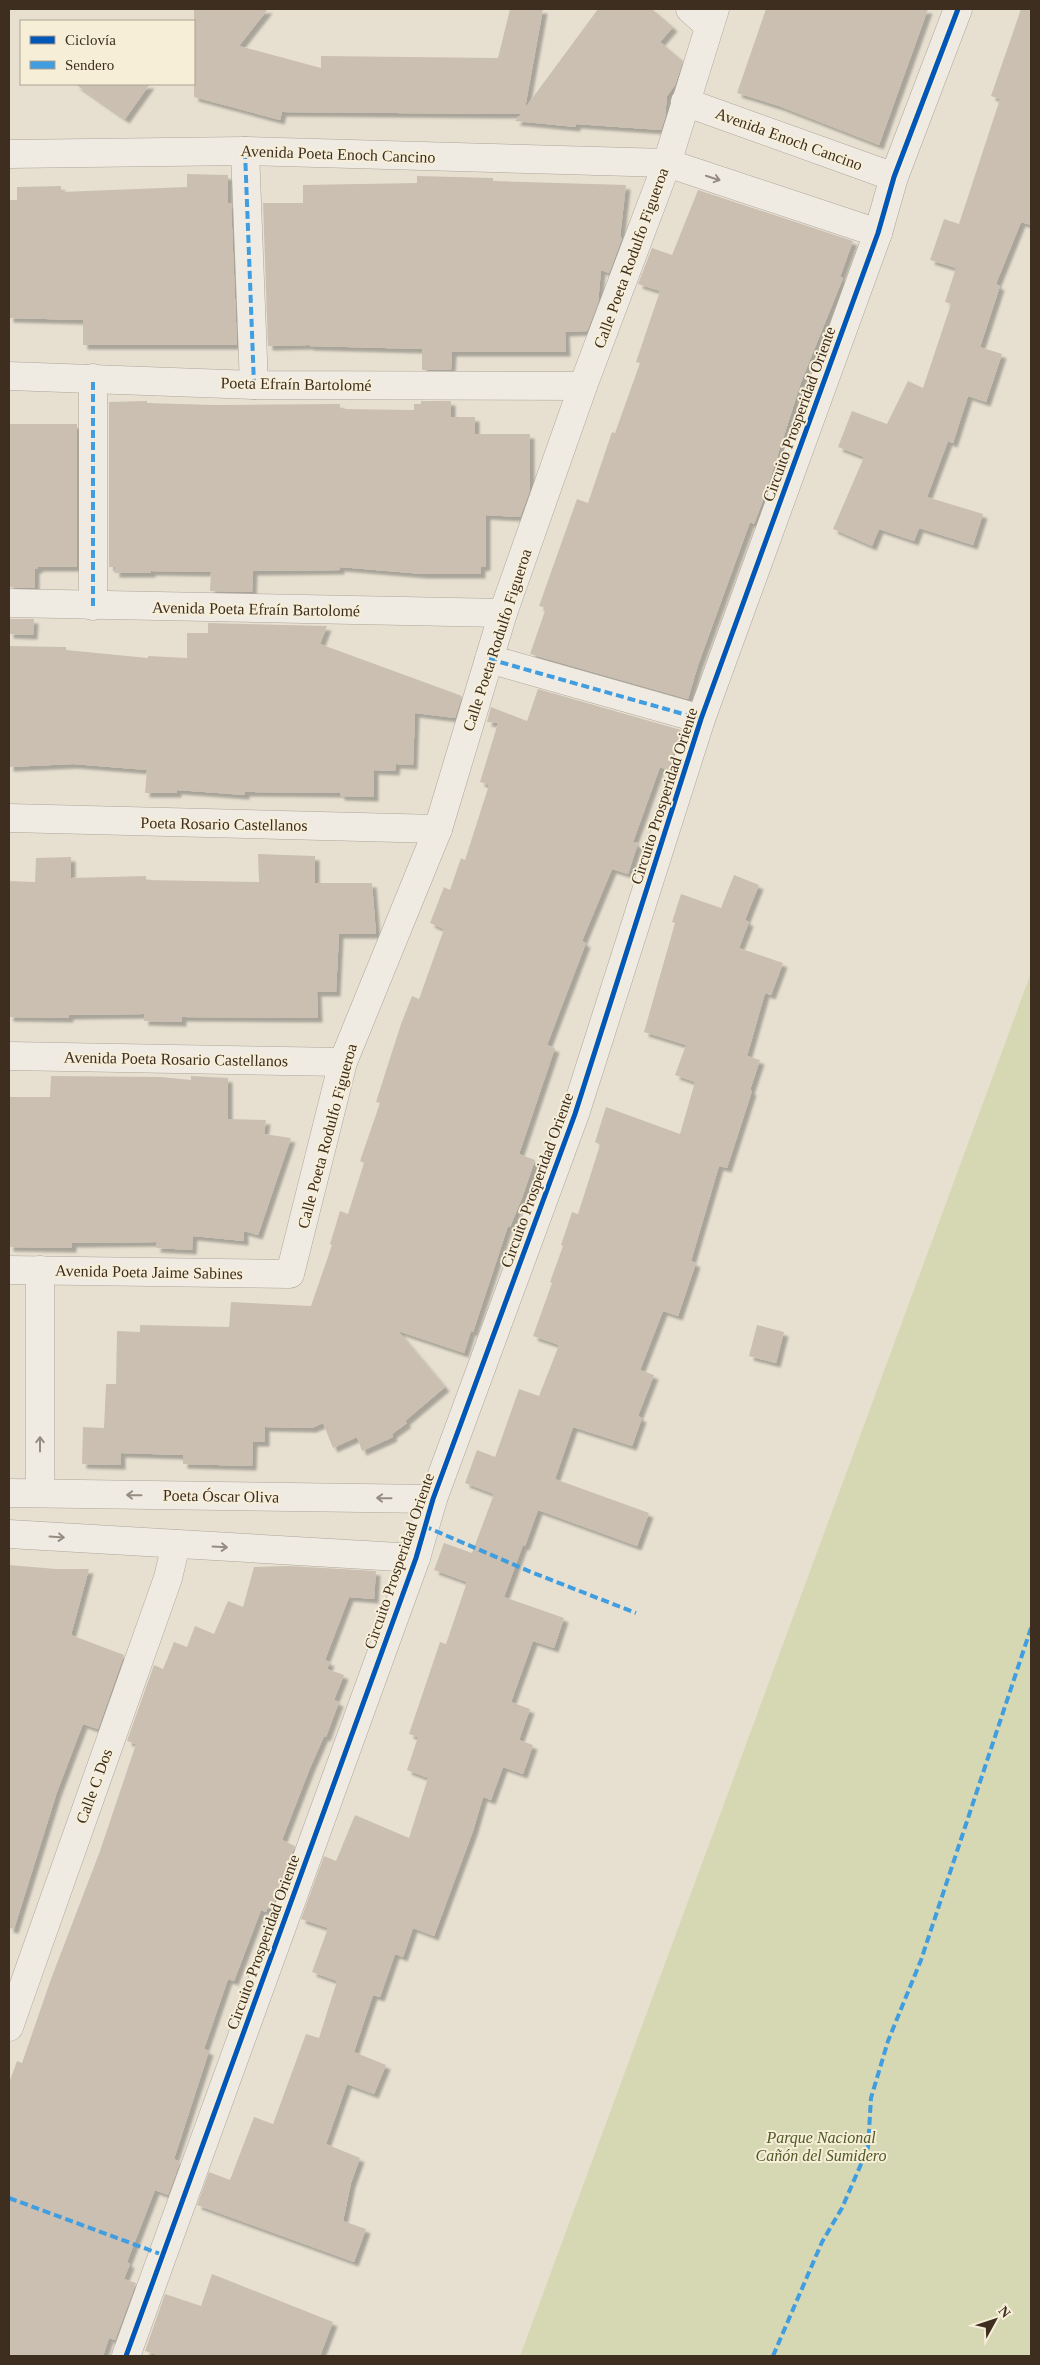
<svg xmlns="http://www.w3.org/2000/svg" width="1040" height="2365" viewBox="0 0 1040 2365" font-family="Georgia,serif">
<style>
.green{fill:#d6d7b3}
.building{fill:#cbbfb2;filter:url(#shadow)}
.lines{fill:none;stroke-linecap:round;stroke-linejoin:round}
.street-casing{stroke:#ada599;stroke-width:29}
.street{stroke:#efebe3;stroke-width:28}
.quiet{stroke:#3f9de0;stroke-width:4;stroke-dasharray:8 4;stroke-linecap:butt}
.cycleway-casing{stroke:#f7eed8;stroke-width:8}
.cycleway{stroke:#0057b8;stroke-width:5}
.oneway{stroke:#968c82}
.labels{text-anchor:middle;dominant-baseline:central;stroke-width:4;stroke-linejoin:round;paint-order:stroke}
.street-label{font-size:16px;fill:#3d2e20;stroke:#f7eed8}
.park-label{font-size:16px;font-style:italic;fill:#4d5a26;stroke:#f7eed8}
</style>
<defs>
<filter id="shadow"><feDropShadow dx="4.5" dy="4.5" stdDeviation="1" flood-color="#0004"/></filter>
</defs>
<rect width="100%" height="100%" fill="#e7e0d1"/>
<path class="green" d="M1031,973V2356H520Z"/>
<g class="building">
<path d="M194,9H268L239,46L321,68V56L498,58L510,9H543L525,108L598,9H652L673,27L660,42L683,61L675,85L667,96L665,117L661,130L576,124V127L515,121L521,114L282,112L280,120L194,97Z"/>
<path d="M766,9H928L879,145L779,106L737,93Z"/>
<path d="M1021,9H1031V225L1021,222L996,284L1000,286L980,347L1002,354L986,402L968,396L953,443L948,441L927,497L983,514L973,545L919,528L914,541L879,529L872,546L833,529L864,457L838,447L852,411L887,424L908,381L923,388L951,304L945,302L956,268L930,260L944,219L959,224L1000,99L991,96Z"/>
<path d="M75,84H150L125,119Z"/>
<path d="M187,174L228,175V203H231L237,345H83V320L9,318V200H17V187L61,186V192L187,187Z"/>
<path d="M417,176L493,178V181L626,185L620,237L622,238L609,273L601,270L598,303L587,331L565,332L566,352H452L451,370H422V349L309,346V345L268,346L263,203H303V185L417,183Z"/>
<path d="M698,190L853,241L840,277L843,278L801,382L766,492L754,524L750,522L698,665L688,699L530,654L546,608L539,606L577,499L588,503L612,432L615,433L640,363L636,362L660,291L638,284L652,248L672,255Z"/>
<path d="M147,401V403L214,405L340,404V409L414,410V404H421V401H451V417H475V434H530V490L520,517L486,515V566L481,567V574H423L340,567V570L253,571L252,592L210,591L211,572L151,571V573H115V567H109V402Z"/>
<path d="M9,424H77V567H38V569H35V588L9,587Z"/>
<path d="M9,619H34L33,635L9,634Z"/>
<path d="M208,623L327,626L320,644L462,696L455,718L415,713L413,765L396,764L395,771L374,770V797L340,796V793L245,792V795L177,790V793H145L147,770L73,764L9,767V646L66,647V650L148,658V656L187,658V633H208Z"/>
<path d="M538,689L681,730L668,770L660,767L633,842L638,843L628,874L612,869L582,941L586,943L547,1045L555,1048L519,1154L535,1160L523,1195L510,1227L508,1226L473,1332L471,1331L464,1353L398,1331L445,1387L405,1421L407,1423L392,1434L393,1437L362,1451L357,1437L333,1448L323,1423L312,1428L265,1427V1442H253L252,1466L183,1464V1455L121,1453V1465L82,1464L83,1427L104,1428L106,1384H116L117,1331L140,1332V1325L229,1327L231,1302L311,1306L332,1245L330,1244L340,1211L348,1214L364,1163L360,1161L380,1103L376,1102L401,1024L412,996L419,999L444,929L430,923L444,887L450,890L461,858L465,860L489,785L480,782L498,723L487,722L491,707L527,721Z"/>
<path d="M258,854L315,856V883H372L376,934H339L336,992H317L318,1018L182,1017V1022L144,1021V1014L69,1015V1018L9,1017V881L35,882L36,858L71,857V878L146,876V880L259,882Z"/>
<path d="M734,875L759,885L745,920L749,922L739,948L783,963L771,995L765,993L747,1056L760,1060L750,1090L752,1091L727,1168L719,1166L691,1261L696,1263L678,1316L663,1311L640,1370L654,1375L638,1416L642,1418L632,1446L573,1427L555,1479L649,1513L637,1546L538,1510L525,1546L523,1545L504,1597L564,1618L554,1648L533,1641L511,1702L530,1709L519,1740L533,1745L523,1774L503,1767L491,1800L483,1797L473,1831L434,1936L413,1928L403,1957L395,1954L380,1997L373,1995L354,2052L386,2065L374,2094L347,2084L326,2144L360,2158L351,2183L343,2221L366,2229L354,2262L197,2205L209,2172L230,2180L254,2117L273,2124L306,2034L319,2038L337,1981L312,1972L328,1928L301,1919L324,1856L336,1861L355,1815L409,1838L428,1778L407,1770L418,1737L409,1734L440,1642L446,1644L467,1582L434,1570L444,1543L472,1553L494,1494L465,1483L477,1450L495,1457L519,1389L539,1396L559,1345L533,1336L552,1283L550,1282L563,1246L561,1245L572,1212L578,1214L600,1145L595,1142L606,1107L680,1134L695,1082L675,1075L686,1045L644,1032L675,923L672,922L681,894L721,908Z"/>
<path d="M51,1076L161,1077L191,1080V1076L228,1078V1119L266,1120L264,1134L291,1138L258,1235L244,1231V1241L193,1236L192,1250L156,1248L157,1242L72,1243V1248L9,1247V1097H50Z"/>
<path d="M757,1325L784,1332L776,1363L749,1356Z"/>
<path d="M9,1565L56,1569H89L71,1635L124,1655L98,1729L83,1724L57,1792L14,1929L9,1928Z"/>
<path d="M289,1566L376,1571L374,1599L349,1597L325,1660L330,1662L327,1669L344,1675L334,1700L339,1702L326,1737L324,1736L310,1768L282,1840L295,1846L272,1909L267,1908L266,1912L261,1910L234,1981L228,1979L204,2049L209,2051L174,2159L180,2162L168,2195L155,2190L127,2262L130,2264L124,2279L136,2283L115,2340L109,2338L103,2356H9V2083L17,2061L22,2063L51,1979L100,1851L136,1744L127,1741L154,1665L163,1669L174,1642L187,1647L195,1626L214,1634L228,1601L243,1607L254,1567Z"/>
<path d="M212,2274L333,2322L320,2356H160L145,2351L165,2294L201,2306Z"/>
</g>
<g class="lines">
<g class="street-casing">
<g id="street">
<path d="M690,9L709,26"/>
<path d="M685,102L894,177"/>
<path d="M245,151L254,385"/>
<path d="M9,154L245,151L667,163L878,233"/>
<path d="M9,376L254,385L583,386"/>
<path d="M9,603L503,613"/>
<path d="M93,606V378"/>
<path d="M489,659L701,719"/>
<path d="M9,818L438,829"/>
<path d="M9,1056L343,1062"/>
<path d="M9,1270L290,1274L343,1062L438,829L503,613L583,386L667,163L715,9"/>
<path d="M40,1270V1493"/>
<path d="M9,1493L433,1499"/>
<path d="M9,1534L416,1558"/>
<path d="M9,2027L168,1578L176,1544"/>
<path d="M126,2356L416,1558L433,1499L575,1114L701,719L878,233L894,177L958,9"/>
</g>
</g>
<use href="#street" class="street"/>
<g class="quiet">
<path d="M245,151L254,385"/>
<path d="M93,606V378"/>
<path d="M489,659L701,719"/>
<path d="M424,1526L531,1572L636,1613"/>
<path d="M9,2198L163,2255"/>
<path d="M773,2356L822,2242L842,2208L868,2148L871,2098L888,2041L921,1960L1031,1628"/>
</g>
<g class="cycleway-casing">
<path id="cycleway" d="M126,2356L416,1558L433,1499L575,1114L701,719L878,233L894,177L958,9"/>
</g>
<use href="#cycleway" class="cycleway"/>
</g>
<defs><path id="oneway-shaft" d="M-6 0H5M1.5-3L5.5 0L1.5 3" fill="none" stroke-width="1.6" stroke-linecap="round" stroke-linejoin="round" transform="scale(1.25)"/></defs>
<g class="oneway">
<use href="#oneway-shaft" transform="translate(713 178) rotate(18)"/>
<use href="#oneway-shaft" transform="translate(40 1444) rotate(-90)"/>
<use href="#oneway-shaft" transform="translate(134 1495) rotate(-179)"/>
<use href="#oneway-shaft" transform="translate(384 1498) rotate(-179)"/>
<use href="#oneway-shaft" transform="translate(57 1537) rotate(4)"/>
<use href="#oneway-shaft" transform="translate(220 1547) rotate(3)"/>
</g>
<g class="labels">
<g class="street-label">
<text transform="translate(789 139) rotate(20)">Avenida Enoch Cancino</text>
<text transform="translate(338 154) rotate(2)">Avenida Poeta Enoch Cancino</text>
<text transform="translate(631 258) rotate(-70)">Calle Poeta Rodulfo Figueroa</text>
<text transform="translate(296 384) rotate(1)">Poeta Efraín Bartolomé</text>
<text transform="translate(799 414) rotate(-70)">Circuito Prosperidad Oriente</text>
<text transform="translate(256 609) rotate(1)">Avenida Poeta Efraín Bartolomé</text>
<text transform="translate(497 640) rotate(-72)">Calle Poeta Rodulfo Figueroa</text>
<text transform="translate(664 796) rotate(-72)">Circuito Prosperidad Oriente</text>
<text transform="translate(224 824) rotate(1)">Poeta Rosario Castellanos</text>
<text transform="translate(176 1059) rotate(1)">Avenida Poeta Rosario Castellanos</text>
<text transform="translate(327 1136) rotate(-75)">Calle Poeta Rodulfo Figueroa</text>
<text transform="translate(537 1180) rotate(-70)">Circuito Prosperidad Oriente</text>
<text transform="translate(149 1272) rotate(1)">Avenida Poeta Jaime Sabines</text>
<text transform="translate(221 1496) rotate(1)">Poeta Óscar Oliva</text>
<text transform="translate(399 1561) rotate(-71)">Circuito Prosperidad Oriente</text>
<text transform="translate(94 1786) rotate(-70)">Calle C Dos</text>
<text transform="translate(263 1942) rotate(-70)">Circuito Prosperidad Oriente</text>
</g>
<g class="park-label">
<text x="821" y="2137">Parque Nacional<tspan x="821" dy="18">Cañón del Sumidero</tspan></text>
</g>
</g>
<rect width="1040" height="2365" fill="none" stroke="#3d2e20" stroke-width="20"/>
<rect x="20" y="20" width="175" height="65" fill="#f7eed8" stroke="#ada18e"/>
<rect x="30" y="36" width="25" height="8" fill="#0057b8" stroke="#ada18e"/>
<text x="65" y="45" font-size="15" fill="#3d2e20">Ciclovía</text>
<rect x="30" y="61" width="25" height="8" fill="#3f9de0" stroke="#ada18e"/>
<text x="65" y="70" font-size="15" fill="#3d2e20">Sendero</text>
<g transform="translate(995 2320) rotate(50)" stroke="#f7eed8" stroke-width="4" paint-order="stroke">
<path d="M0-4L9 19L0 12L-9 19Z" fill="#3d2e20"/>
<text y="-8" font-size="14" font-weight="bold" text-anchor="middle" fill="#3d2e20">N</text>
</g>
</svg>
